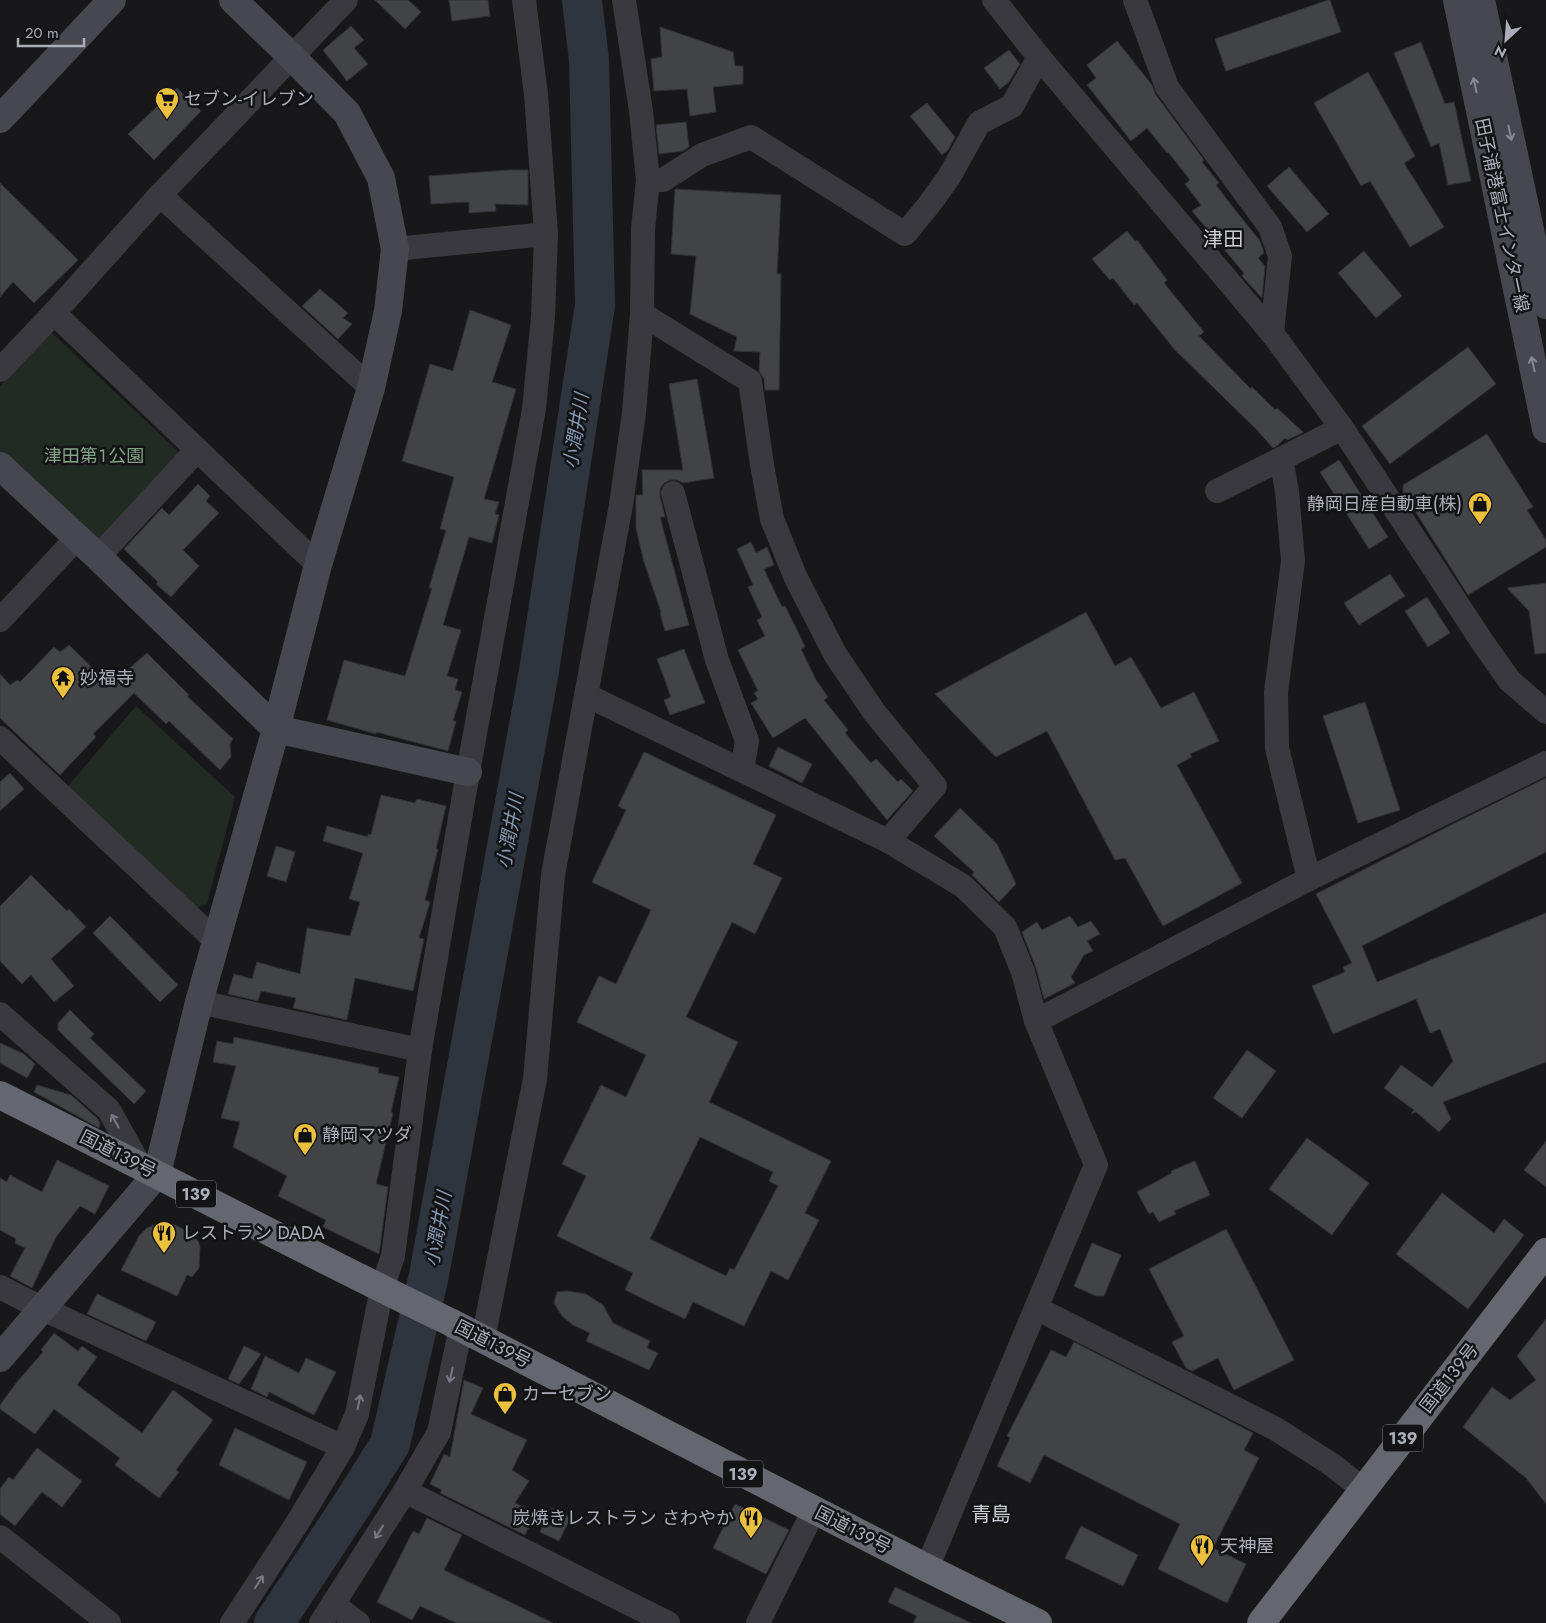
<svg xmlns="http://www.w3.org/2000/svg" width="1546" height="1623" viewBox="0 0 1546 1623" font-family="Jost,'Noto Sans JP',sans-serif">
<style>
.green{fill:#222a24}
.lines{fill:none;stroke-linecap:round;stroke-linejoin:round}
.river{stroke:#2e353e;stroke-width:40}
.building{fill:#424347;stroke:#323236;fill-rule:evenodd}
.street{stroke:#39393f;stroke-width:24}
.secondary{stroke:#47484f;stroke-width:28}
.highway{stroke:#656770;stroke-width:28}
.oneway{stroke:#888a94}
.oneway2{stroke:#787982}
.labels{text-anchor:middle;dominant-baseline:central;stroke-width:5;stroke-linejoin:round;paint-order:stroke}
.shield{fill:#131315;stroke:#7d8088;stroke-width:1}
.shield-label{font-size:16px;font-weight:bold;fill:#abaeb9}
.poi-label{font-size:18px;fill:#abaeb9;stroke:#131315;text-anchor:start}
.street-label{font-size:18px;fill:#abaeb9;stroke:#131315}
.park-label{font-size:18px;fill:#83a387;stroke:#131315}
.water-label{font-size:19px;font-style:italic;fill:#8398b2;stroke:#131315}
.quarter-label{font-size:20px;fill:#cccdd5;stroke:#131315}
</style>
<rect width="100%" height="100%" fill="#18181a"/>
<g class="green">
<path d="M51,332L180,453L97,541L0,451V386Z"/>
<path d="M136,706L235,797L207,904L193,909L68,786Z"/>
</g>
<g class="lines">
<path class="river" d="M274,1623L355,1500L390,1444L429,1275L539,671L595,305L589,60L582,0"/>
</g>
<g class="building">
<path d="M375,0H408L421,12L405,29Z"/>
<path d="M449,0H488L490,16L452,21Z"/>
<path d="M1328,0H1330L1341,32L1226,71L1215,39Z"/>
<path d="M351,26L364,40L354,48L368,64L347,81L323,50Z"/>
<path d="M660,27L733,52L735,66H743V84L713,87L716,112L690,116L687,89L654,91L651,59L662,57Z"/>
<path d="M1117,41L1152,85L1156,95L1204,160L1202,162L1219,183L1216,185L1232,206L1260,241L1264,253L1258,258L1265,266L1262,298L1242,276L1244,273L1192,211L1201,205L1185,184L1190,180L1168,152L1167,153L1147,128L1131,141L1087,85L1096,78L1087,65Z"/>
<path d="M1421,42L1445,104L1454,102L1471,181L1448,185L1439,143L1431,147L1394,53Z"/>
<path d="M1009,50L1020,64L1009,82L1000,89L984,68Z"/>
<path d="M1368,72L1415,156L1404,163L1444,227L1410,247L1370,181L1361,186L1314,103Z"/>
<path d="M177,88L201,111L154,160L128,134Z"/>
<path d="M927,103L955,137L948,150L942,155L910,116Z"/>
<path d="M686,122L689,147L683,151L659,154L656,125Z"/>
<path d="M1289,167L1329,214L1307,232L1267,186Z"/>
<path d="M509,170H528V205L495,204L496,211L469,213V202L431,204L429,176Z"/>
<path d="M0,183L78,260L34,303L13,282L0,297Z"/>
<path d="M675,189L781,195L777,274H781L779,390H765L764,379L759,371L760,352L734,351L737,337L690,314L696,256L671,254Z"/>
<path d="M1127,231L1135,241L1137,240L1167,280L1164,283L1204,332L1199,336L1251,389L1252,387L1275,410L1277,408L1303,432L1302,433L1287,440L1285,438L1278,445L1273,448L1256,429L1175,350L1137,303L1134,305L1113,278L1110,280L1092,259Z"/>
<path d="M1364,251L1402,296L1376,318L1338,273Z"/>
<path d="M320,289L348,313L343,318L352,324L338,339L302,306Z"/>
<path d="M470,310L511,325L492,382L516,389L484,499L499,502L495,514L499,515L492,543L469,537L443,625L461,630L447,676L458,679L455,690L462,692L453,721H456L448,751L376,732V734L327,720L344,660L405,676L432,588H429L446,530L440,529L454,477L402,461L430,364L453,371Z"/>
<path d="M1468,347L1496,384L1390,464L1362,426Z"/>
<path d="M697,379L714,478L683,483L677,480H670L664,483L660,489V496L665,517H660L689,625L665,631L660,613L661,612L644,562L636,528V495H643L642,470H683L669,384Z"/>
<path d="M1487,434L1533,507L1527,510L1546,540V547L1468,595L1403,492V485Z"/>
<path d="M1339,460L1388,537L1369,549L1320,472Z"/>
<path d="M198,484L210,496L206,501L219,513L183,550L199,566L171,597L156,584L158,582L124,549L162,508L169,515Z"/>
<path d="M751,542L756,553L767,547L774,565L764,569L782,607L785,606L798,632L805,647L801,649L816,680L828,697L824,700L848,730L845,733L871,763L876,759L898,782L901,779L913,791L887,820L805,718L773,738L751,703L758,699L754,693L758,691L738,650L765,636L757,620L762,617L748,587L753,585L737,549Z"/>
<path d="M1390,574L1405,596L1359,625L1344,603Z"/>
<path d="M1546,583V653L1535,654L1529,611L1507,588Z"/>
<path d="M1427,597L1450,633L1428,647L1405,611Z"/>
<path d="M1086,612L1115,666L1131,657L1161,708L1194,692L1219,741L1190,754L1192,757L1177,765L1242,883L1163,926L1125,858L1115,860L1047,731L996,757L935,694Z"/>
<path d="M69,645L110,685L147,653L189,695L187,696L233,739L230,744L231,757L220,770L169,721L166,724L134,693L93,734L96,737L60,775L0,718V674L10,685L17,680L20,682L54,647L60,652Z"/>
<path d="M684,649L705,703L670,715L664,700L671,697L657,659Z"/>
<path d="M1365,702L1400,810L1358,823L1323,716Z"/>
<path d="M778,747L812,764L802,783L769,766Z"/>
<path d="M644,752L776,815L753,864L782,878L755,934L732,922L686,1017L738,1042L709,1102L831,1161L805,1213L819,1220L788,1280L771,1271L744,1326L693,1302L685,1319L625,1290L633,1273L557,1236L586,1176L562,1164L601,1085L626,1097L646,1055L577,1022L599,976L616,984L651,910L592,882L626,810L618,806ZM700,1137L773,1172L769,1181L778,1186L734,1270L730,1268L726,1276L650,1239Z"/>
<path d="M10,773L24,789L0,811V782Z"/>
<path d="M1546,778V852L1362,946L1377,982L1546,913V1062L1443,1102L1451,1119L1439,1132L1416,1112L1411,1114L1414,1110L1384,1088L1401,1065L1432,1087L1453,1061L1440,1029L1430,1033L1416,999L1333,1034L1312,986L1345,972L1343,967L1352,963L1316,894L1451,825Z"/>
<path d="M381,795L415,803L417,799L446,806L436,849H438L425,900L430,902L419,938L424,939L413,991L355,978L347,1020L293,1008L296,998L261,991L258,1001L228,994L234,974L252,979L257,962L300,974L307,928L350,936L360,902L349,899L363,853L323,841L327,826L368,837V834L371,835Z"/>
<path d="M960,808L997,844L1016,884L999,902L972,875L974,872L934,836Z"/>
<path d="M276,846L295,852L286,882L267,876Z"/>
<path d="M31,875L67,911L69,909L86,927L51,959L74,986L54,1002L31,975L22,984L0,961V906Z"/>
<path d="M110,916L178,985L160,1002L93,933Z"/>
<path d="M1070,916L1078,927L1091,921L1100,934L1087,941L1093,951L1084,955L1071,977L1075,983L1044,999L1036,968L1022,932L1037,922L1042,930Z"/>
<path d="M70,1010L94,1034L90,1038L146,1091L134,1104L58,1030V1023Z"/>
<path d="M234,1037L379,1068L378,1073L399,1077L391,1112L393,1113L376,1184L388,1187L379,1254L323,1227L326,1220L278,1196L287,1176L233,1147L240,1122L221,1118L236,1066L213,1062L217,1041L233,1044Z"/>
<path d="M0,1043L24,1054L35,1064L27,1078L0,1063Z"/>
<path d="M1247,1050L1276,1071L1242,1118L1213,1098Z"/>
<path d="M37,1085L71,1095L98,1119L100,1123L99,1128L34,1092Z"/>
<path d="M1307,1138L1369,1183L1332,1235L1269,1189Z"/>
<path d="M1546,1141V1187L1524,1170Z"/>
<path d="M57,1160L109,1186L95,1214L80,1206L56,1237L32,1288L10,1276L25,1248L15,1243L16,1239L0,1230V1178L7,1182L10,1175L42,1192Z"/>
<path d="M1195,1161L1210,1195L1174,1211L1176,1214L1159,1222L1153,1212L1149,1214L1137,1192L1172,1173L1171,1171Z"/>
<path d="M1442,1193L1494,1233L1504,1219L1524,1235L1468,1309L1396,1254Z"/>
<path d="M165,1223L175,1225L187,1231L198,1241L200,1247L199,1268L192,1277L187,1275L177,1296L121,1270L139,1236L147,1228L154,1225Z"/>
<path d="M1226,1229L1294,1360L1234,1390L1218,1358L1192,1371L1186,1368L1172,1342L1184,1336L1149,1269Z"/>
<path d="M1092,1243L1121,1255L1104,1296H1096L1074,1286Z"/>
<path d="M567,1291L586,1294L603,1305L613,1323L650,1341L647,1348L658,1353L649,1370L586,1341L590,1333L573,1325L562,1316L554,1303L557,1292Z"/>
<path d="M97,1294L156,1322L146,1341L87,1314Z"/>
<path d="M1546,1319V1504L1526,1478L1463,1427L1492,1387L1510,1400L1536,1380L1517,1356Z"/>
<path d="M54,1333L78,1351L82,1346L97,1357L77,1385L142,1433L173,1390L213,1420L176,1470L179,1472L159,1498L115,1465L120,1458L54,1409L35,1434L0,1409V1405L17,1382L43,1352L41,1350Z"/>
<path d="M1074,1342L1253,1433L1244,1450L1259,1458L1213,1548L1246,1564L1227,1603L1158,1569L1180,1524L1044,1455L1030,1483L997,1466L1010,1438L1007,1436L1051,1350L1066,1357Z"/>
<path d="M244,1346L261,1354L239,1384L228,1379Z"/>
<path d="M265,1356L299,1373L306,1358L336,1372L314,1415L269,1392L267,1397L251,1389Z"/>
<path d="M464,1380L483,1388L471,1414L527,1440L512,1470L529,1481L515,1503L536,1513L525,1535L440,1493L442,1490L430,1484L444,1454L450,1457Z"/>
<path d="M235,1428L307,1462L289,1500L219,1465Z"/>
<path d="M37,1448L82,1481L62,1507L42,1492L15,1526L0,1514V1489L9,1477L13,1480Z"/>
<path d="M735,1504L789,1530L766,1574L713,1548Z"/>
<path d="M551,1508L571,1517L559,1541L540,1532Z"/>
<path d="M427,1518L462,1535L444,1570L553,1623H456L420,1606L412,1620L377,1602L413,1531L419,1534Z"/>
<path d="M1081,1526L1138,1555L1123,1586L1065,1558Z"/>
<path d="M895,1587L971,1623H913L917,1616L888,1602Z"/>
</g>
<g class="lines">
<g class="street">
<path d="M994,0L1039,57L1272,333L1342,428L1483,643L1510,681L1546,712"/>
<path d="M1135,0L1167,87L1270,227L1280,256L1272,333"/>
<path d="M648,180H663L702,155L751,137L905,234L928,206L949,177L979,123L1012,106L1039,57"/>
<path d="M160,195L371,388"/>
<path d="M395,249L546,234"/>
<path d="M54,313L318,565"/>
<path d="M642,314L750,381L762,465L772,519L795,576L835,654L874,712L935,786L888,841"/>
<path d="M0,370L54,313L160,195L346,0"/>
<path d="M1217,491L1281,459"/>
<path d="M673,493L717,660L747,741L742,770"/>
<path d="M98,557L197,450"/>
<path d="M0,620L77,538"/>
<path d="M586,695L888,841L963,886L1005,927L1023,972L1036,1021L1096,1165L927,1568"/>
<path d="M0,738L216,941"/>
<path d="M1309,879L1277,748L1276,692L1293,561L1287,491L1281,459L1342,428"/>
<path d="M199,1002L420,1050"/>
<path d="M0,1014L109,1110L139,1164"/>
<path d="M1036,1021L1309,879L1546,763"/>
<path d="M0,1287L43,1309L343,1447"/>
<path d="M1036,1308L1276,1429L1331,1464L1363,1489"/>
<path d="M483,1339L535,1079L553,875L621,505L634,413L642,314L643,229L648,180L641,111L624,0"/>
<path d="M405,1491L668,1623"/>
<path d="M0,1537L109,1623"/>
<path d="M333,1604L358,1623"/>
<path d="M232,1623L296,1525L343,1447L357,1414L382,1288L393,1256L420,1050L468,772L534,409L543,317L546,234L536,94L524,0"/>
<path d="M321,1623L405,1491L439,1432L461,1327"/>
<path d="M758,1623L814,1510"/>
</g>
<g class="secondary">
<path d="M1457,0L1546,429"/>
<path d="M1481,0L1546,305"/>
<path d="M0,119L112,0"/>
<path d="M0,466L98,557L276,729L468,772"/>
<path d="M0,1358L157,1174L199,1002L276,729L318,565L371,388L388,311L395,249L381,178L347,113L292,57L233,0"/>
</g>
<g class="highway">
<path d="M0,1095C150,1170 299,1249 450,1322L927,1568L1038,1623"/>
<path d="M1261,1623L1546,1252"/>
</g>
</g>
<defs><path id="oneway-shaft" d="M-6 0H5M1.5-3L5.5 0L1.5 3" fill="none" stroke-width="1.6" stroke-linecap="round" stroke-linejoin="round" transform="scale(1.25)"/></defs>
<g class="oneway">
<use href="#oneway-shaft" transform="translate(1475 85) rotate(-102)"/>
<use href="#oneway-shaft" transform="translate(1510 133) rotate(78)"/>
<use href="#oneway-shaft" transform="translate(1533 364) rotate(-102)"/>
</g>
<g class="oneway2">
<use href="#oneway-shaft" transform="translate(115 1121) rotate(-119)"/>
<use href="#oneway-shaft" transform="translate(451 1375) rotate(102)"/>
<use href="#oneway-shaft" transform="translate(359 1402) rotate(-79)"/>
<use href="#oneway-shaft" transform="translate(379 1532) rotate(122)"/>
<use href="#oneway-shaft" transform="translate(259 1582) rotate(-57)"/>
</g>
<defs>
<g id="supermarket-pin" transform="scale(1.25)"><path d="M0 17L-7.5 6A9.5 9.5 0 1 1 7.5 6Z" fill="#ebc03f" stroke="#131315"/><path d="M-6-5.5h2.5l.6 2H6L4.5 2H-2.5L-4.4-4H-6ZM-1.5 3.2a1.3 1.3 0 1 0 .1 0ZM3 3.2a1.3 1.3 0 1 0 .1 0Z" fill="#111"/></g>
<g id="shop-pin" transform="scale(1.25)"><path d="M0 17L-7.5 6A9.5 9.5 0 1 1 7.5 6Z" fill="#ebc03f" stroke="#131315"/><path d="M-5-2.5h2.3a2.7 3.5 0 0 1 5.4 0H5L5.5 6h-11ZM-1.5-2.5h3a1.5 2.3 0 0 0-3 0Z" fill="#111"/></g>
<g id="temple-pin" transform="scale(1.25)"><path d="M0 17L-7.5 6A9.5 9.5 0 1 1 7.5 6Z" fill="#ebc03f" stroke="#131315"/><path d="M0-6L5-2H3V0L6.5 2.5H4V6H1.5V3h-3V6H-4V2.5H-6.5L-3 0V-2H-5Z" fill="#111"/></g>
<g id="restaurant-pin" transform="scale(1.25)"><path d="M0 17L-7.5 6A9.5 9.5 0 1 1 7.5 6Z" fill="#ebc03f" stroke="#131315"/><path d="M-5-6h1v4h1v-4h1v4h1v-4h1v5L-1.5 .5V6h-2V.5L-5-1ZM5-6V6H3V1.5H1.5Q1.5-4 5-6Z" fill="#111"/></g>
</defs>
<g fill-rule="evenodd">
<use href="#supermarket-pin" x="167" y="99"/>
<use href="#shop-pin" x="1480" y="504"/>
<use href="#temple-pin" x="63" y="678"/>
<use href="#shop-pin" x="305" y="1135"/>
<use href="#restaurant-pin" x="164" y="1233"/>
<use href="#shop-pin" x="505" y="1394"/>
<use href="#restaurant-pin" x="751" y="1518"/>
<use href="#restaurant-pin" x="1202" y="1546"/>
</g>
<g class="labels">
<g class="shield">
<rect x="176" y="1180.5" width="40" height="27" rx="4"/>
<rect x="1383" y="1424.5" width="40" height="27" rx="4"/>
<rect x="723" y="1460.5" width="40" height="27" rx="4"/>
</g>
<g class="shield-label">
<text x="196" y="1194">139</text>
<text x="1403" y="1438">139</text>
<text x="743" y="1474">139</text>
</g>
<g class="poi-label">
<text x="184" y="99">セブン-イレブン</text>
<text x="1462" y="504" text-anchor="end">静岡日産自動車(株)</text>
<text x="80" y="678">妙福寺</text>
<text x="322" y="1135">静岡マツダ</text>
<text x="182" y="1233">レストラン DADA</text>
<text x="522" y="1394">カーセブン</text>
<text x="734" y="1518" text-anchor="end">炭焼きレストラン さわやか</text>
<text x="1220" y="1546">天神屋</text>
</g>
<g class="street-label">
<text transform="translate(1502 215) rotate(78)">田子浦港富士インター線</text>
<text transform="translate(118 1154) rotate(27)">国道139号</text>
<text transform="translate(493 1344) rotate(27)">国道139号</text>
<text transform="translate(1449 1378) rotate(-52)">国道139号</text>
<text transform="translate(853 1530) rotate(27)">国道139号</text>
</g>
<g class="park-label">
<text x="94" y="456">津田第１公園</text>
</g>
<g class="water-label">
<text transform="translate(576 431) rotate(-81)">小潤井川</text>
<text transform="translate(510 831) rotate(-80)">小潤井川</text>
<text transform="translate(438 1229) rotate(-80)">小潤井川</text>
</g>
<g class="quarter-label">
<text x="1223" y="239">津田</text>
<text x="991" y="1514">青島</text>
</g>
</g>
<g transform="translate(1506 40) rotate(206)" stroke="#131315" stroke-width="4" paint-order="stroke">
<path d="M0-4L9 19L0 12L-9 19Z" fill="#abaeb9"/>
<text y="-8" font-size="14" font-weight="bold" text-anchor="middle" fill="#abaeb9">N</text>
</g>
<path d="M18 38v8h66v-8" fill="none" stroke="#abaeb9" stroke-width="2.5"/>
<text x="25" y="38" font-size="15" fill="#abaeb9" stroke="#131315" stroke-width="4" paint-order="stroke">20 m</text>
</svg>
